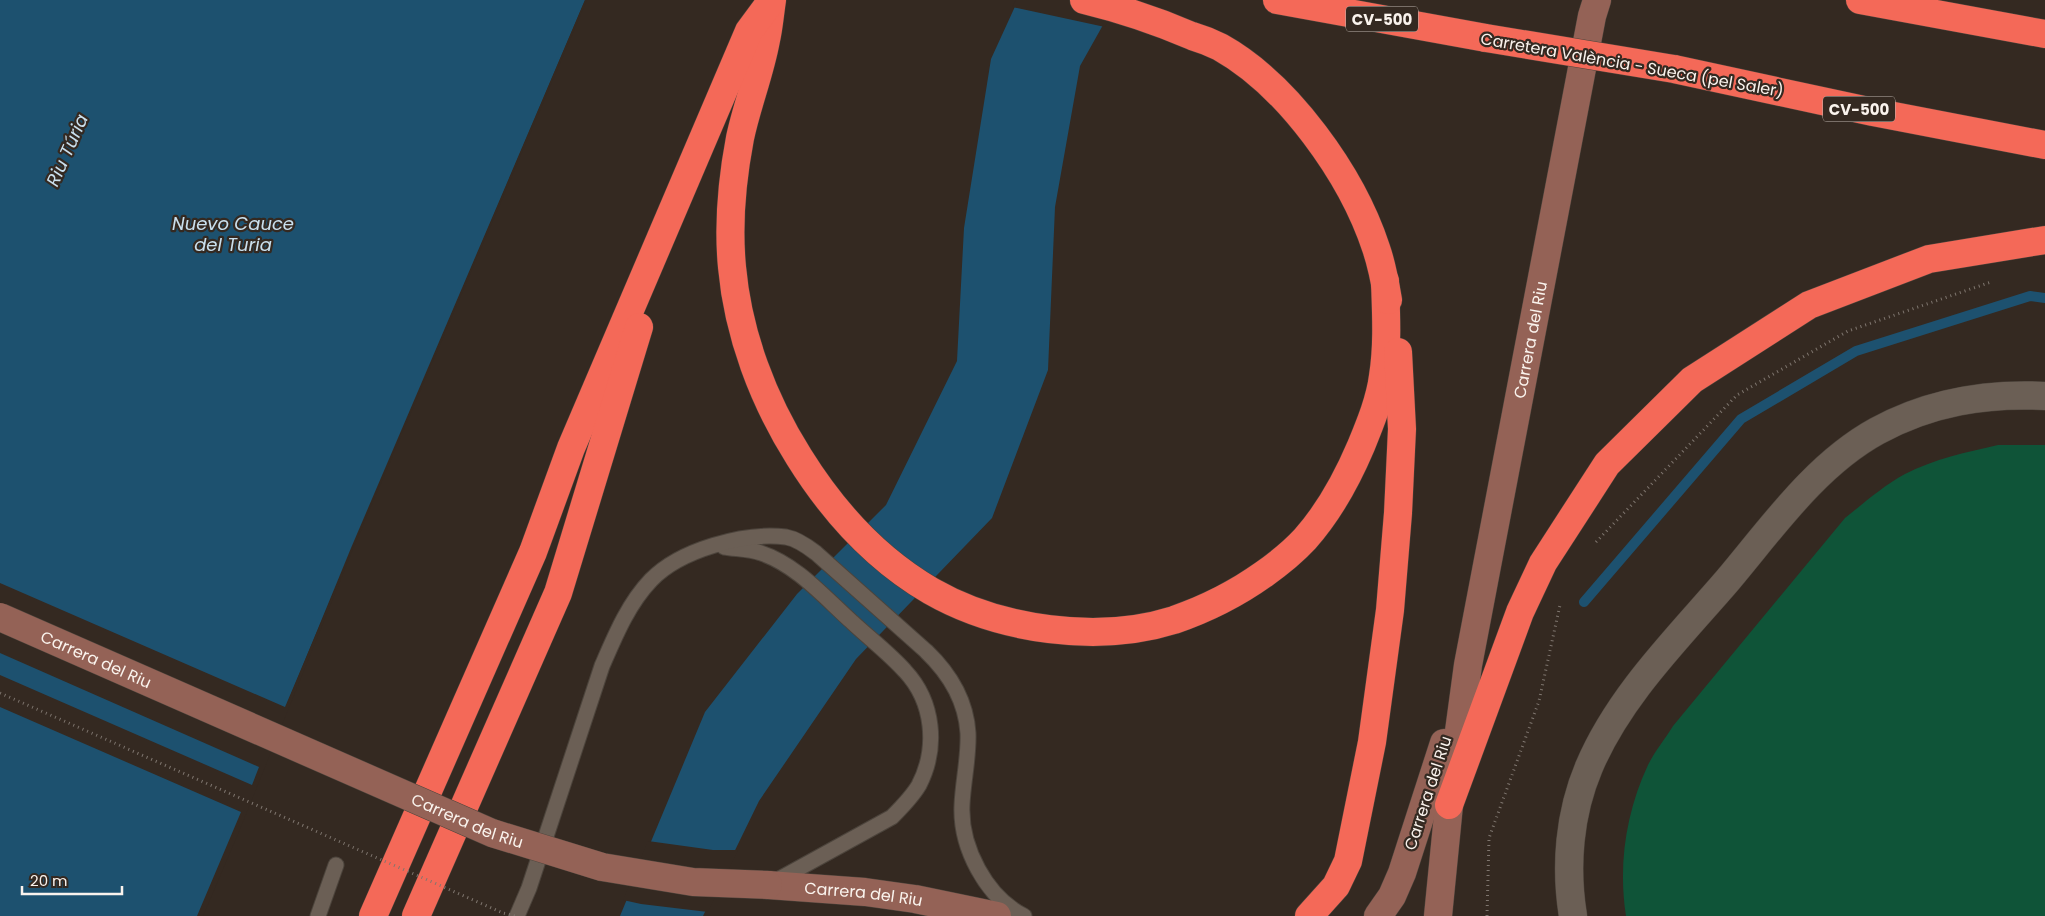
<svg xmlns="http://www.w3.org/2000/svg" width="2045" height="916" viewBox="0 0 2045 916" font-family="Poppins,sans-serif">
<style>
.green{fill:#0f5438}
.water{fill:#1d516f}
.pier{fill:#342921}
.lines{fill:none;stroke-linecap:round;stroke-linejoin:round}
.stream{stroke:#1d516f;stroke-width:10}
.lane-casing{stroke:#4c443c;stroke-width:17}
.street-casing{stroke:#4c443c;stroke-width:29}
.secondary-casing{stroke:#4c443c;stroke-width:29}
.highway-casing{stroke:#4c443c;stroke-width:29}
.path{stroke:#7f766f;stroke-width:3;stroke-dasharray:1 4;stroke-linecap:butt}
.lane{stroke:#6b5f55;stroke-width:15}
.street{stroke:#6b5f55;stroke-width:28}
.secondary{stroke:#946256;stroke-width:28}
.highway{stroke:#f46958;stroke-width:28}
.secondary-bridge-casing{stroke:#4c443c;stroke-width:29;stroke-linecap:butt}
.highway-bridge-casing{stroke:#4c443c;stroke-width:29;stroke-linecap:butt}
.path-bridge{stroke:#7f766f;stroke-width:3;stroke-dasharray:1 4;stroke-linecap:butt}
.secondary-bridge{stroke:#946256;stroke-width:28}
.highway-bridge{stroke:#f46958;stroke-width:28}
.labels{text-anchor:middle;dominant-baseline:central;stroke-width:4.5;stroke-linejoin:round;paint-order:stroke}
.shield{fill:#342921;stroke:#bfb6b0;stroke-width:1}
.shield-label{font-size:15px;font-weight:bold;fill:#faf3ed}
.street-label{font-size:16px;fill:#faf3ed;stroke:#342921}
.water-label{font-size:18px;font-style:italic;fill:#cae0ee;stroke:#342921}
</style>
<rect width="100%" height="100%" fill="#342921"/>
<path class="green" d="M1998,445H2045V916H1626C1618,865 1626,812 1648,765C1655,751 1665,739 1673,726L1845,518C1864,503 1883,486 1905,474C1934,459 1967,452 1998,445Z"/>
<g class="water">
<path d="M0,0H585L351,548L200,916H0Z"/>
<path d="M1018,0H1117L1080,66L1055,207L1048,370L992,518L856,659L759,801L703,916H620L705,712L797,594L886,505L957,361L964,228L991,59Z"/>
</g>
<g class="pier">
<path d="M585,0H587L353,549L238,834L203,916H197L241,812L0,707V675L252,785L259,767L0,653V583L285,707Z"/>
<path d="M1016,0H1119L1105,27L1012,7Z"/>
<path d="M648,841L713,850H738L708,912L641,904L623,900Z"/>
</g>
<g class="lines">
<path class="stream" d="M1584,602L1741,419L1856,351L2030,296L2045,298"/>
<g class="lane-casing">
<g id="lane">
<path d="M724,547C736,549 750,549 761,553C797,565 824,597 852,622C869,638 889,653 905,671C934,702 938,748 919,785C912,797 902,807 892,817L774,882"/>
<path d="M318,916L336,865"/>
<path d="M517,916L529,888L602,666C615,636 628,604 651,580C680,550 744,532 786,537C797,539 807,546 816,553L926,651C949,673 966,700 968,733C969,757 963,781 962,805C960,847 986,897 1024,916"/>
</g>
</g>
<g class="street-casing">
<path id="street" d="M1573,916C1565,867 1569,814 1589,767C1619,696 1677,639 1727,581C1771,529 1815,465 1877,431C1930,402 1985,393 2045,396"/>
</g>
<g class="secondary-casing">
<g id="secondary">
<path id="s1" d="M768,885L865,892L915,899L997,916"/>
<path d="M1378,916L1392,896L1402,873L1444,743"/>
<path id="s2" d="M1438,916L1449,805L1468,665L1592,16L1597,0"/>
</g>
</g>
<g class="highway-casing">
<g id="highway">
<path d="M772,0C770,13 769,27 766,40C760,73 747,105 740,138C732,180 728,225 732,267C738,334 763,400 799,457C832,510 876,559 931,591C999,630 1098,644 1174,620C1206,609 1236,594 1264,574C1278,564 1293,552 1305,539C1329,512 1347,479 1361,446C1370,424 1380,400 1383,376C1388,344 1386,312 1385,281"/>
<path d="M1084,0C1121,9 1157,21 1192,36C1202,39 1212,43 1220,47C1288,85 1352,175 1376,248C1382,265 1385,282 1388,300"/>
<path d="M1277,0L1486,38"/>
<path d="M1860,0L2045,34"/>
<path d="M1674,69L1873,112L2045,145"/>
<path d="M1449,805L1520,612L1543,563L1607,464L1692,380L1809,305L1929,259L2045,240"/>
<path d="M373,916L533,552L571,448L749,31L769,4"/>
<path d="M416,916L558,593L639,327"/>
<path d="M1309,916L1336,886L1348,861L1372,742L1390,610L1398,513L1402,429L1398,352"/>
</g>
</g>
<g class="path">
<path d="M1596,542L1737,395L1848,331L1991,282"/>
<path d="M1487,916L1489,838L1539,701L1560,605"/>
</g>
<use href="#lane" class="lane"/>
<use href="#street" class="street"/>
<use href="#secondary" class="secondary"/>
<use href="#highway" class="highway"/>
<g class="secondary-bridge-casing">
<g id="secondary-bridge">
<path id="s3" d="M0,617L492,833L602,867L693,882L768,885"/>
</g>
</g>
<g class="highway-bridge-casing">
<path id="highway-bridge" d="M1486,38L1674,69"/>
</g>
<path class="path-bridge" d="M0,693L503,913L515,916"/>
<use href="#secondary-bridge" class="secondary-bridge"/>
<use href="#highway-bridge" class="highway-bridge"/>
</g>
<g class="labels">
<g class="shield">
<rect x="1346" y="6.5" width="72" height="25" rx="4"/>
<rect x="1823" y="96.5" width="72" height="25" rx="4"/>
</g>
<g class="shield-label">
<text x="1382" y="19">CV-500</text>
<text x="1859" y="109">CV-500</text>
</g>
<g class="street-label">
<text transform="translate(1632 65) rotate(10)">Carretera València - Sueca (pel Saler)</text>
<text stroke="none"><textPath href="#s2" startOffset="584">Carrera del Riu</textPath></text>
<text stroke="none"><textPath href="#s3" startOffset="105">Carrera del Riu</textPath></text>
<text transform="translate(1428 793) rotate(-72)">Carrera del Riu</text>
<text stroke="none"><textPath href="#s3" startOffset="510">Carrera del Riu</textPath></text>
<text stroke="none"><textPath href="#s1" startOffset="96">Carrera del Riu</textPath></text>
</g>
<g class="water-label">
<text transform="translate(67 150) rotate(-66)">Riu Túria</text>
<text x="233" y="223">Nuevo Cauce<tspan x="233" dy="21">del Turia</tspan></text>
</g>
</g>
<path d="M22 886v8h100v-8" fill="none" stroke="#faf3ed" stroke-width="2.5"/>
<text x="30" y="886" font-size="15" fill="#faf3ed" stroke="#342921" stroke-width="4" paint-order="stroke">20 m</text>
</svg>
